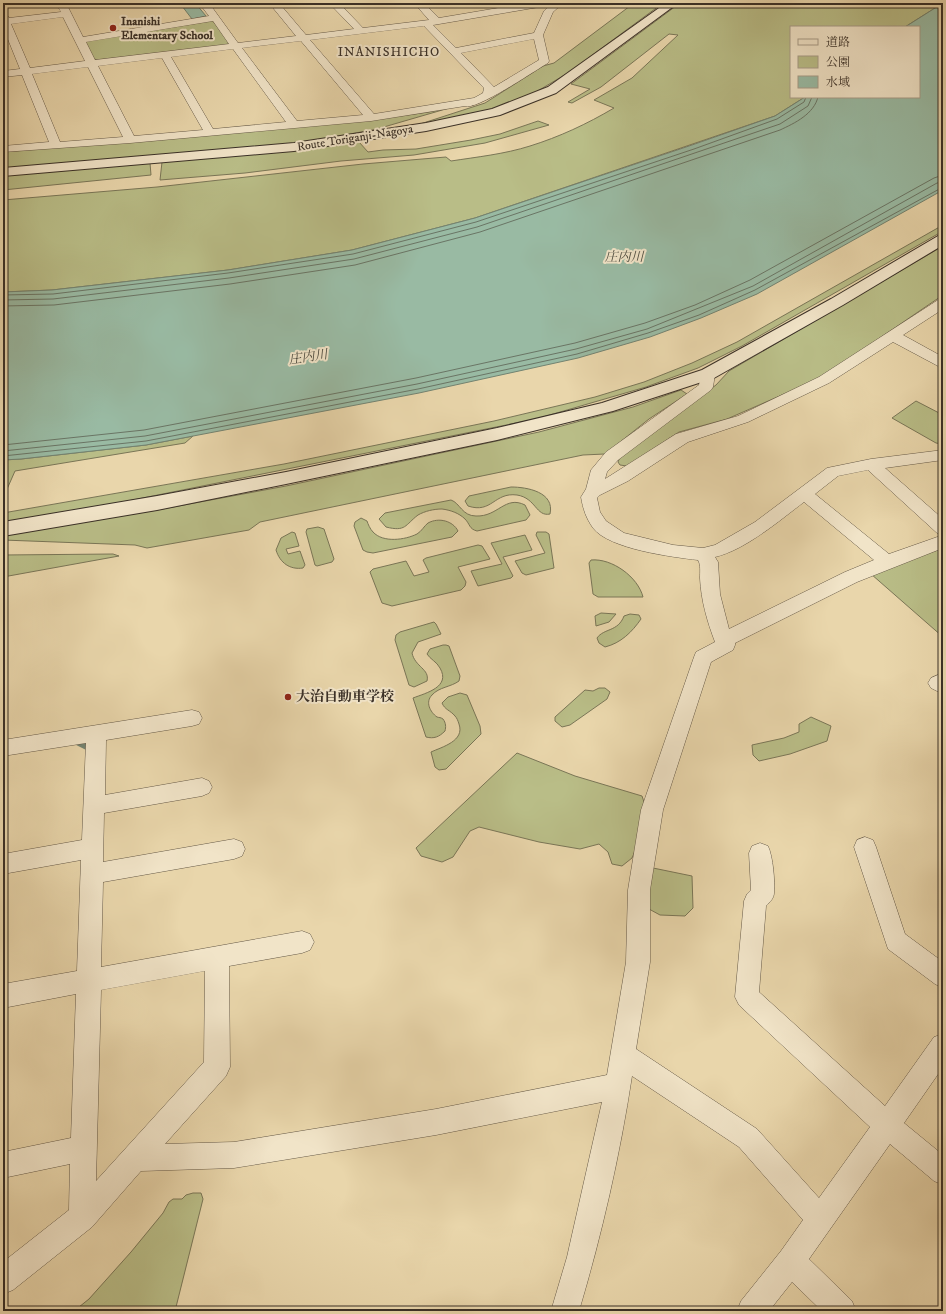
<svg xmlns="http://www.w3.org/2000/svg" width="946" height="1314" viewBox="0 0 946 1314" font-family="'IM FELL DW Pica','Noto Serif JP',serif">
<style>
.green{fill:#b9bd87;stroke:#7a7657}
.water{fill:#99baa3;stroke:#738371}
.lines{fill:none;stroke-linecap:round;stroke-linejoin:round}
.shore{stroke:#6a7565;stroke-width:1}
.stream{stroke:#738371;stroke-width:6}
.street-casing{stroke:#665a48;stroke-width:1}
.secondary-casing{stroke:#3a3027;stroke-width:2}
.street{fill:#f1e4c8;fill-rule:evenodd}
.secondary{fill:#f1e4c8;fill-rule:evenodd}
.poi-dot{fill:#8f2418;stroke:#f1e4c8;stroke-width:1.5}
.labels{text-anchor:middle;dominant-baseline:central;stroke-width:4;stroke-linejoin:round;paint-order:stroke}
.far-poi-label{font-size:12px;font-weight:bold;fill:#3a3027;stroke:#f1e4c8;text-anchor:start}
.far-street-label{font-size:12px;fill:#3a3027;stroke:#f1e4c8}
.far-quarter-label{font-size:13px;letter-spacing:1px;fill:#3a3027;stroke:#f1e4c8}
.far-water-label{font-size:13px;font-style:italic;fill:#4d4c40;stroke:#f1e4c8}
.poi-label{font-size:14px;font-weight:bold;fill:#3a3027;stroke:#f1e4c8;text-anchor:start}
</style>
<rect width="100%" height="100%" fill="#e9d6ab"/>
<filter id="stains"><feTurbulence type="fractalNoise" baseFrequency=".005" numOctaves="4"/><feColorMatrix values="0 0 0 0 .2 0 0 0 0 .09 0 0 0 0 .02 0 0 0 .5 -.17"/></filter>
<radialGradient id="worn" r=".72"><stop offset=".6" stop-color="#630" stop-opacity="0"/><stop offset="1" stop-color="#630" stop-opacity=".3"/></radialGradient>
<g class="green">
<path d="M634,3H663L568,73L524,99L489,111L414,126L485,103L543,66L554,63Z"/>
<path d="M680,3H943L905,27H791V97H805L775,116L475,218L352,250L228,270L52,290L3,292V200L157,187L363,164L446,157L451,161C477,157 505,154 530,146C559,137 587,124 614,108L594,100L632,78L678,35L669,34L601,87L572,103L568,102L590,89L571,84Z"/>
<path d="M213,21L230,43L226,45L98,60L94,59L85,41Z"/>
<path d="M456,106L377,129L296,144L3,169V152L370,120L429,112Z"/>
<path d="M538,121L549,125L485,143L414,155L341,161L245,173L160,180L162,162L295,150L359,142L368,152L383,150L416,149L471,140L500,134Z"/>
<path d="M150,163L151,175L3,190V175Z"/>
<path d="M943,225V231L742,346L698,368L646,387L536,419L78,511L3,523V513L284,464L494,421L595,397L644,382L692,363L737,342Z"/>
<path d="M943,246V295L821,378L727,419L679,432L627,466L620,465L618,462L620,457L716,385L729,371Z"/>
<path d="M681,390L687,394L649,419L605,454L583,455L260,522L249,530L147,548L135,545L3,540V535L157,510L286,486L539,432L633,407Z"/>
<path d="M916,401L943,415L942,444L936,443L892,418Z"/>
<path d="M193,436L185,443L15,471L4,496H3V460L21,459L146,445Z"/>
<path d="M511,487C527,487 555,492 550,514C536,517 536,498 517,495C494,492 492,514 468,506L465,501L469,496Z"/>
<path d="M451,500C460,503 462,516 476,516C498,517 505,495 525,505L530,515L526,520L477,531C469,529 470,524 465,519C459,513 450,510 442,509C434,509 425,511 418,515C405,525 406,532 386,527L379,519L385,513Z"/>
<path d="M361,518L367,521C368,524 370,529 373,532C383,543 405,540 417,534C422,531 424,526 428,523C439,517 453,521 458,531L452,537L373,553L367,552L363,550L354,526L355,522Z"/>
<path d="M318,527L324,529L334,559L332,562L317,566L315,565L306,532L307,529Z"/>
<path d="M292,532L295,533L299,546L286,549L288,554L300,551L305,565L303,568C290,570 280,563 276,550L281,538Z"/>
<path d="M537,532H546L549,534L554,568L526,575L522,573L515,561L545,553L536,535Z"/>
<path d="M525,535L532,550L503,557L513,576L511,578L478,586L471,571L502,564L491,543Z"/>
<path d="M478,545L482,546L490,559L458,567L466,582L465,586L461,590L392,606L382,603L370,572L373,569L406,561L414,576L429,572L423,560L426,558Z"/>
<path d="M943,548V596L939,599L940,603L943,606V637L871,574Z"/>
<path d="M113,554L119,556L3,577V555Z"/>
<path d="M591,560C612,558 638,577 643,597H598L593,594L589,563Z"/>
<path d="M601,613L616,614L609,622L596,626L595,616Z"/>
<path d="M630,614L639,615L641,619C632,632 621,643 605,647L599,643L597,638C604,628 618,632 624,616Z"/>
<path d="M434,622L436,624L441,634L418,642L412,653C415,667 430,669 427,681L414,687L409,685L395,640L396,635L400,632Z"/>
<path d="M443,645H446L449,646L460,676L459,681C451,687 439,687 432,695C425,702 430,712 437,717C440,718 440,717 443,719C446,723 446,727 445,731C439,737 434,739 426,737L413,698C426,693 451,687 440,668C437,662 430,659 427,654L430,649Z"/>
<path d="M599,688H605L610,692L607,699L570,725L562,727L555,721V717L585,690L593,691Z"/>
<path d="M460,693L467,695L480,726L481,734L446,769L439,770L435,767L431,752C442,747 465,741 459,724C458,721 457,718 455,716C450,710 445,710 442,703L448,697Z"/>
<path d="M811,717L831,726L827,741L790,754L759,761L753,755L752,745L784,738L799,732V724Z"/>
<path d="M517,753L575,776L642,796L645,805L638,844L632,858L622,866L612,864L608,852L599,844L580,849L539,842L479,827L470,831L453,857L442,862L421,856L416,848Z"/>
<path d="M653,868L692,876L693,908L685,916L660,915L649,909L648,890Z"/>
<path d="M193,1193H201L203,1199L175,1311H74L89,1299L131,1252L163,1213L169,1202L173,1199H182L186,1195Z"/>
</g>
<g class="water">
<path d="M943,3V190L757,294L701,318L650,337L578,358L419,393L146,445L21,459L3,460V292L52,290L228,270L352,250L475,218L692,145L775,116L805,97H919V27H905Z"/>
<path d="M196,4L206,16L192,19L182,6Z"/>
</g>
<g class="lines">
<g class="shore">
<path d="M3,295L53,294L228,273L353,254L476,222L694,149L777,119L804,102L806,97"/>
<path d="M3,300L53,299L229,278L354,259L477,227L780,124L808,106L812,97"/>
<path d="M3,306L54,305L230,284L355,265L480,232L780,130C795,123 814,114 818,97"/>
<path d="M3,445L144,430L416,378L575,343L645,323L695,305L750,280L934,178L943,175"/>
<path d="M3,451L145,436L417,384L576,349L647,329L753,286L937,183L943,182"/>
<path d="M3,456L146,441L418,389L577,354L648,333L699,315L755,290L943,187"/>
</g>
<path class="stream" d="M75,741L89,748V751"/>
<g class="street-casing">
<g id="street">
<path d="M56,3H66L83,37L209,16L199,3H209L238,43L296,36L269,3H279L306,35L354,29L329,3H339L363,28L429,20L414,3H424L439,18L528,3H550L545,6L433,25L456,48L534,33L544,11L552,3H563L553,12L543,35L549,61L548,63C534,71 476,111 465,106L371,121L130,143L3,152V146L49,142L22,75L3,77V71L20,69L3,27V12L6,13L9,18L61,12ZM63,17L85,61L30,68L11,24ZM213,21L229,44L95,60L86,42ZM424,26L481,85L484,88L483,93L474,98L374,114L310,40ZM534,39L539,60L494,87L461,53ZM301,41L363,115L297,121L242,48ZM233,49L286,122L213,129L171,57ZM162,58L203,130L134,136L98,66ZM88,67L123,137L60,142L32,74Z"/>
<path d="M943,299V309L903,335L943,357V367L938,366L893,342L829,383L748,422L688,442L628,481L600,495L597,498L600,512L606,521L624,533L673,545L703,548L715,545L755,522L827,468L871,459L943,450V460L885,468L943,519V548L857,582L735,643V645L733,650L711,662L663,810L650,890V962L636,1049L757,1129L819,1198L870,1127L739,1005L735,997L744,901L747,894L751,890L749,853L752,846L760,843L768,846C773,857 775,881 774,893C774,898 770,902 766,906L759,992L885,1106L934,1037L943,1034V1067L904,1123L943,1155V1185L934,1181L890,1144L809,1259L852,1301L856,1311H822L792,1282L769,1311H737L741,1301L781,1251L803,1220L739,1147L632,1076C620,1155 602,1234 579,1311H551L567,1257L602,1102L436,1135L234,1168L141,1171L92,1227L13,1290L3,1294V1262L69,1210L70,1164L3,1178V1152L71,1138L76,994L3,1008V984L77,971L81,860L3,874V854L82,840L86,743L3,756V740L192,710L199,712L202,718L199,724L192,726L106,740L105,795L202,778L209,781L212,787L209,793L202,796L104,813L103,862L234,839L242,842L245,849L242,856L234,859L103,882L101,967L302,931L310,934L314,942L310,950L302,953L229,966L230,1067L226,1076L165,1144L234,1142L436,1109L607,1075L626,962L628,890L641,810L694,657L696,652L715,642C707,621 701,600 700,578C700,572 701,565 698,560C672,557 609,549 593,528C586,518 583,509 581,497L586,489L591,470L606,452L699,385L701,374L703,371L708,370L713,371L715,374L713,387L711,390L618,460L607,472L605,479L676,434L738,416L819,377L938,300ZM868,470L937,533L943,535L889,554L815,494L838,476ZM804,502L874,560L845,572L729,629L720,594L718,562L715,557C745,550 779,521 804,502ZM205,971L204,1062L96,1181L101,990Z"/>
<path d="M938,675L943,677V694L931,688L928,683L931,678Z"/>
<path d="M865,837L873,840L876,847L905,934L943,962V988L935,984L888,949L854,847L857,840Z"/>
</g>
</g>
<g class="secondary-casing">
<g id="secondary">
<path d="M666,3H678L556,93L500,115L426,131L294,151L3,176V168L294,143L426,123L492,109L548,87Z"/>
<path d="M943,235V245L843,305L714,378L613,411L497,440L286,484L157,510L3,536V522L157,496L286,472L497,428L602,403L702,370L831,299L938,236Z"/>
</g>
</g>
<use href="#street" class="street"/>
<use href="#secondary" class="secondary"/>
</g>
<g class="poi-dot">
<circle cx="113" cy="28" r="4"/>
<circle cx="288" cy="697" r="4"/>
</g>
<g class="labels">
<g class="far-poi-label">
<text x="121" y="21">Inanishi<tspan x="121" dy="14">Elementary School</tspan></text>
</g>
<g class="far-street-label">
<text transform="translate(355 138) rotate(-9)">Route Toriganji-Nagoya</text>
</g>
<g class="far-quarter-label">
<text x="389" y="52">INANISHICHO</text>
</g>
<g class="far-water-label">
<text x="624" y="257">庄内川</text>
<text transform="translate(308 357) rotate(-8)">庄内川</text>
</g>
<g class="poi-label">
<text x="296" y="697">大治自動車学校</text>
</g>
</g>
<rect width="946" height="1314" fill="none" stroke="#e9d6ab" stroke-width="16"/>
<rect x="4" y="4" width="938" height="1306" fill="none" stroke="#3a3027" stroke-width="2"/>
<rect x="8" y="8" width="930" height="1298" fill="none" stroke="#3a3027"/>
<rect x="790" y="26" width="130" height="72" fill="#f1e4c8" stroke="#a89c88"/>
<rect x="798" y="39" width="20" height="6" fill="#f1e4c8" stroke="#a89c88"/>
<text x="826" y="46" font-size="12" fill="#3a3027">道路</text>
<rect x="798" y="56" width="20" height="12" fill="#b9bd87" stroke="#a89c88"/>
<text x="826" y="66" font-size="12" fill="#3a3027">公園</text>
<rect x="798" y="76" width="20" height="12" fill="#99baa3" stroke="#a89c88"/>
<text x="826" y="86" font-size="12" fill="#3a3027">水域</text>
<rect width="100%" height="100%" filter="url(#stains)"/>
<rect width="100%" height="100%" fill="url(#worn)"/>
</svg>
